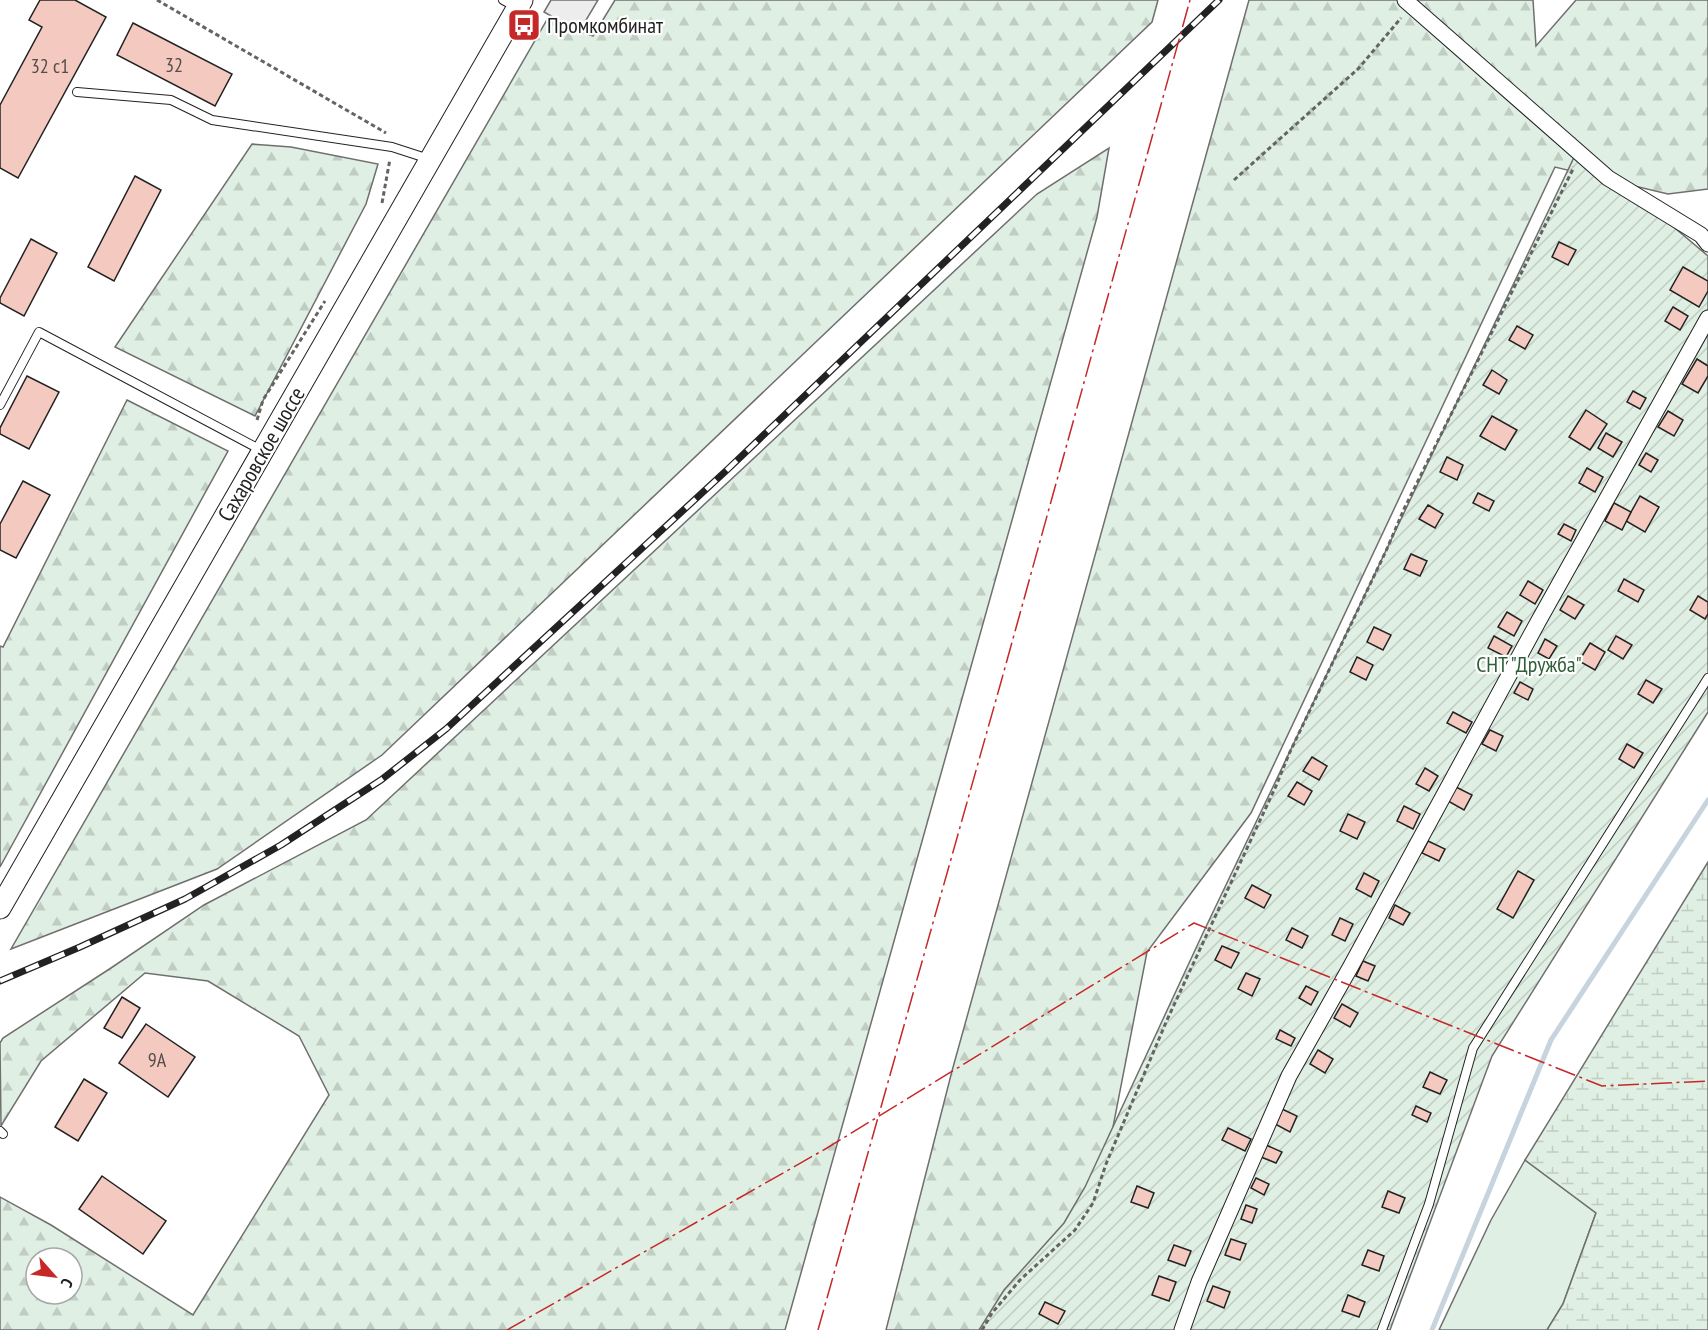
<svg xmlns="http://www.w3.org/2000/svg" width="1708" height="1330" viewBox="0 0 1708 1330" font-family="'PT Sans Narrow',sans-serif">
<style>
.grass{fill:#e0efe3;stroke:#6f6f6f;stroke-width:1.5}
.forest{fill:url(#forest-firs);stroke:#6f6f6f;stroke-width:1.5;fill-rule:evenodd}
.wetland{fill:url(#wetland-marsh);stroke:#6f6f6f;stroke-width:1.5}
.garden{fill:url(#garden-furrows);stroke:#6f6f6f;stroke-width:1.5}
.parking{fill:#ededed;stroke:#6f6f6f;stroke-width:1.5}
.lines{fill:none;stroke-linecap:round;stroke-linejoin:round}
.stream{stroke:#c7d3dd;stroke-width:5}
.building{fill:#f3c9c0;stroke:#222;stroke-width:1.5}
.lane-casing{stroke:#222;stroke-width:10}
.street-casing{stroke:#222;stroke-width:17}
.secondary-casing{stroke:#222;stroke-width:23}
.path{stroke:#646464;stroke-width:3;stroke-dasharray:4.5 3;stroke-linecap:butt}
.lane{stroke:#fff;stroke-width:8}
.street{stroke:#fff;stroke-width:15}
.secondary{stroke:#fff;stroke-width:21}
.rail-casing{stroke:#222;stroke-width:7}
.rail{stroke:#fff;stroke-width:4.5;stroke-dasharray:14;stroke-linecap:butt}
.power{stroke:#c62828;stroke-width:1.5;stroke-dasharray:21 4.5 3 4.5;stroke-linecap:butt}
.labels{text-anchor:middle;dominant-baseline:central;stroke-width:4.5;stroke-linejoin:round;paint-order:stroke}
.number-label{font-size:20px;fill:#564c4a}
.poi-label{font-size:22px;fill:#222;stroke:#fff;text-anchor:start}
.street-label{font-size:22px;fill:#222;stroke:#fff}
.park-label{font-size:22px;fill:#2f5e38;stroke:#fff}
</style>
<defs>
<pattern id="forest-firs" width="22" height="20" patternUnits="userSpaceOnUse" patternTransform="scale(1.5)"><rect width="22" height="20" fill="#e0efe3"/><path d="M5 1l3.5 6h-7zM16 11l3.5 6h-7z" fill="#c0cdc2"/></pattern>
<pattern id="wetland-marsh" width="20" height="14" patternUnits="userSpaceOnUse" patternTransform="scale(1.5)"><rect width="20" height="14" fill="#e0efe3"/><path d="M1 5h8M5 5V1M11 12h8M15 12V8" fill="none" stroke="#c0cdc2"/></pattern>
<pattern id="garden-furrows" width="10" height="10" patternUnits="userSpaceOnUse" patternTransform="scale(1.5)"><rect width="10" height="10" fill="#e0efe3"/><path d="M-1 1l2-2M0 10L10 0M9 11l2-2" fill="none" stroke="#c0cdc2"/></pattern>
</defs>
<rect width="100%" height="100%" fill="#fff"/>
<path class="grass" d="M1525,1160L1596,1213L1563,1304L1547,1330H1439L1491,1220Z"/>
<g class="forest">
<path d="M615,0H1158L1152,22L382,755L217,869L11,949L548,18L593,36Z"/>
<path d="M1249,0H1533L1536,46L1576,0H1708V189L1668,194L1555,167L1251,813L1147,952L1100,1194L989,1330H886L952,1071Z"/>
<path d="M252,144L291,147L378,164L366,204L255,416L115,347Z"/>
<path d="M1109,148L1097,217L785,1330H0V1197L51,1225L193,1315L329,1095L299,1036L208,981L145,973L41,1061L1,1126L0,1043L3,1038L111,968L204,905L366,820L1037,194ZM36,1258H72V1294H36Z"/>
<path d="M127,400L228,451L0,867V646L3,647Z"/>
</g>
<path class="wetland" d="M1708,862V1330H1547L1563,1304L1596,1213L1525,1160Z"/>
<path class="garden" d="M1579,147L1708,256V712L1492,1056L1390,1330H979L1004,1290L1064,1223L1085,1187L1203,933Z"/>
<path class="parking" d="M551,0H598L579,32L544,12Z"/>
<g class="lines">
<path class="stream" d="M1432,1330L1551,1040L1708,800"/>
</g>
<g class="building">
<path d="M40,0H75L106,17L18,178L0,168V105L42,27L29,20Z"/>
<path d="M133,23L232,74L215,106L117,55Z"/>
<path d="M135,176L161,190L114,281L88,267Z"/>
<path d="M31,239L57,253L24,316L0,303V298Z"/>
<path d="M1559,242L1576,250L1568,265L1552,257Z"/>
<path d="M1683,267L1708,281V291L1699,307L1670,290Z"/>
<path d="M1673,307L1688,316L1680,330L1665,321Z"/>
<path d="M1517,326L1533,335L1525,349L1509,340Z"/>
<path d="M1697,359L1708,366V376L1698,393L1682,384Z"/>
<path d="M1492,370L1507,380L1499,394L1483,385Z"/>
<path d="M27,376L59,392L29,449L0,434V428Z"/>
<path d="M1633,391L1646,398L1640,409L1627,402Z"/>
<path d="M1586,410L1607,424L1590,450L1569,437Z"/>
<path d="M1668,411L1683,420L1674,436L1658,427Z"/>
<path d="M1492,416L1517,430L1505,450L1480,436Z"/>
<path d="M1606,433L1622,442L1613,457L1598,448Z"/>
<path d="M1646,453L1658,460L1651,472L1639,465Z"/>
<path d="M1447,457L1463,465L1457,480L1440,472Z"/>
<path d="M1587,468L1603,477L1595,492L1579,483Z"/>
<path d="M23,481L50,495L16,558L0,550V524Z"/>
<path d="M1478,493L1494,501L1489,511L1473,503Z"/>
<path d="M1640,496L1659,507L1645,532L1626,521Z"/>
<path d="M1614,503L1631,512L1622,530L1605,521Z"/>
<path d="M1428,505L1443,514L1435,528L1419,519Z"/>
<path d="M1564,524L1576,530L1571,541L1558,534Z"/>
<path d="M1411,554L1427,561L1420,576L1404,569Z"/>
<path d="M1624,579L1644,590L1638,602L1618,591Z"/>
<path d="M1528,581L1543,590L1535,604L1520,595Z"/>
<path d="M1568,596L1584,605L1575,619L1560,610Z"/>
<path d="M1698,596L1708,602V614L1705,619L1690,610Z"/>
<path d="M1507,612L1522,621L1514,636L1498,627Z"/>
<path d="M1374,627L1391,635L1383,650L1367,642Z"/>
<path d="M1494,636L1512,646L1506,657L1488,648Z"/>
<path d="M1616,636L1632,645L1623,659L1608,650Z"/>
<path d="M1545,639L1557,646L1549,659L1538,653Z"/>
<path d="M1590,643L1605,652L1595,670L1579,661Z"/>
<path d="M1357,657L1373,665L1366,680L1350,672Z"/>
<path d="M1646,680L1662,689L1653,703L1638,694Z"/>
<path d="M1520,682L1533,689L1528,700L1514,693Z"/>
<path d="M1453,712L1472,722L1466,733L1447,723Z"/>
<path d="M1490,730L1503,736L1496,751L1482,744Z"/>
<path d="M1627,744L1643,753L1634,768L1619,759Z"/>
<path d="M1312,757L1327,766L1319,780L1303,771Z"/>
<path d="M1425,768L1438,776L1429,791L1416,784Z"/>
<path d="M1297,782L1312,791L1304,805L1288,796Z"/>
<path d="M1456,787L1472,795L1464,810L1448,801Z"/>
<path d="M1404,806L1420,814L1413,829L1397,821Z"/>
<path d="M1348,814L1365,822L1357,839L1340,831Z"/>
<path d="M1428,841L1445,849L1439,861L1422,853Z"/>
<path d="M1518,871L1534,880L1513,918L1497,909Z"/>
<path d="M1364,873L1379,881L1371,897L1356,889Z"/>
<path d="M1252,885L1271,895L1264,908L1245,898Z"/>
<path d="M1395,905L1410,913L1403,925L1389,918Z"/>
<path d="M1340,918L1353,924L1345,941L1332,935Z"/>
<path d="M1292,928L1308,936L1302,948L1286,940Z"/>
<path d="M1222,946L1239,953L1231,968L1215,960Z"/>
<path d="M1363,961L1375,966L1368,981L1356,976Z"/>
<path d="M1246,973L1260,979L1252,996L1238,989Z"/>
<path d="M1306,986L1318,992L1311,1005L1299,998Z"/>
<path d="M122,997L140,1008L122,1038L104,1028Z"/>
<path d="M1342,1004L1358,1013L1350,1027L1334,1018Z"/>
<path d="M146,1024L195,1057L168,1097L119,1063Z"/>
<path d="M1280,1030L1295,1038L1291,1046L1276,1039Z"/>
<path d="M1318,1050L1333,1059L1325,1073L1310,1064Z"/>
<path d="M1430,1072L1447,1080L1440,1094L1423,1087Z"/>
<path d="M84,1079L107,1093L78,1141L55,1127Z"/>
<path d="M1416,1106L1431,1113L1427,1122L1412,1115Z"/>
<path d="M1282,1109L1297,1116L1290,1132L1275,1124Z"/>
<path d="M1228,1128L1251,1139L1245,1151L1222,1140Z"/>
<path d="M1266,1145L1282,1152L1276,1163L1261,1157Z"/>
<path d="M102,1176L166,1221L143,1254L79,1209Z"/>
<path d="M1256,1178L1269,1184L1264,1195L1251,1188Z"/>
<path d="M1137,1186L1154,1193L1148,1208L1131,1202Z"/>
<path d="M1388,1191L1405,1198L1399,1213L1382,1207Z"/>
<path d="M1246,1205L1257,1209L1252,1223L1241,1219Z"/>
<path d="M1231,1239L1246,1244L1240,1260L1225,1255Z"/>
<path d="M1174,1245L1191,1251L1185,1266L1168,1260Z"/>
<path d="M1368,1250L1384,1256L1379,1271L1362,1265Z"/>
<path d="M1159,1276L1176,1282L1169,1301L1152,1295Z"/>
<path d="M1213,1286L1230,1292L1224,1308L1207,1301Z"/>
<path d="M1348,1295L1365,1302L1359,1317L1342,1311Z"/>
<path d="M1045,1302L1065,1311L1058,1324L1039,1314Z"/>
</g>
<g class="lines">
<g class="lane-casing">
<g id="lane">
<path d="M503,0L516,7"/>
<path d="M77,92L171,100L212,120L392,147L429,159"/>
<path d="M0,405L39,332L261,450"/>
<path d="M0,1131L3,1134"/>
<path d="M1382,1330L1429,1204L1473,1048L1708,678"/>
</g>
</g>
<g class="street-casing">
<g id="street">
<path d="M1405,0L1608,178L1701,235L1708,244"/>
<path d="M1182,1330L1199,1282L1289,1076L1351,966L1538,622L1708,318"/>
</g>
</g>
<g class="secondary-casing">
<path id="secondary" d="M0,908L522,0"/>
</g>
<g class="path">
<path d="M157,0L386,133"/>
<path d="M1234,180L1358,69L1401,18"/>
<path d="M382,203L390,159"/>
<path d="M257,420L263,400L325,301"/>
<path d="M982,1330L992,1313L1020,1280L1075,1230L1093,1203L1106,1164L1167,1020L1276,786L1289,754L1386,551L1404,509L1574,167"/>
</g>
<use href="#lane" class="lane"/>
<use href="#street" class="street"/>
<use href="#secondary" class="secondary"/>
<g class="rail-casing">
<path id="rail" d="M0,981L80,947L185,899L281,845L381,780L446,729L728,469L1219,0"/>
</g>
<use href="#rail" class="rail"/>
<g class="power">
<path d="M507,1330L827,1148L1194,923L1602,1086L1708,1081"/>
<path d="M818,1330L1001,682L1190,0"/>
</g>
</g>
<defs>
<g id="bus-square" transform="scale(1.725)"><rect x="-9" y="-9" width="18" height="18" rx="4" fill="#c62828" stroke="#fff"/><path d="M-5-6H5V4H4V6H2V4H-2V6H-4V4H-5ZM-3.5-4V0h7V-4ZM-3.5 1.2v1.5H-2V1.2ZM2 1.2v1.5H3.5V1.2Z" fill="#fff"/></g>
</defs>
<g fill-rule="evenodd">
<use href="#bus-square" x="524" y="25"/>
</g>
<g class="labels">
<g class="number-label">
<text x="174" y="65">32</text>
<text x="50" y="66">32 с1</text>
<text x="157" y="1060">9А</text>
</g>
<g class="poi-label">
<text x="547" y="25">Промкомбинат</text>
</g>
<g class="street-label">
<text transform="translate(261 454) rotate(-60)">Сахаровское шоссе</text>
</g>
<g class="park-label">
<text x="1529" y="664">СНТ "Дружба"</text>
</g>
</g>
<g transform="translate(54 1276) rotate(118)"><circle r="28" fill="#ffffff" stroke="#a7a7a7" stroke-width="1.5"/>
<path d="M0-4.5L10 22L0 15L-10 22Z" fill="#c62828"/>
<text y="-9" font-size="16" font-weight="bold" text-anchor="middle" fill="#222222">С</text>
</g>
</svg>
